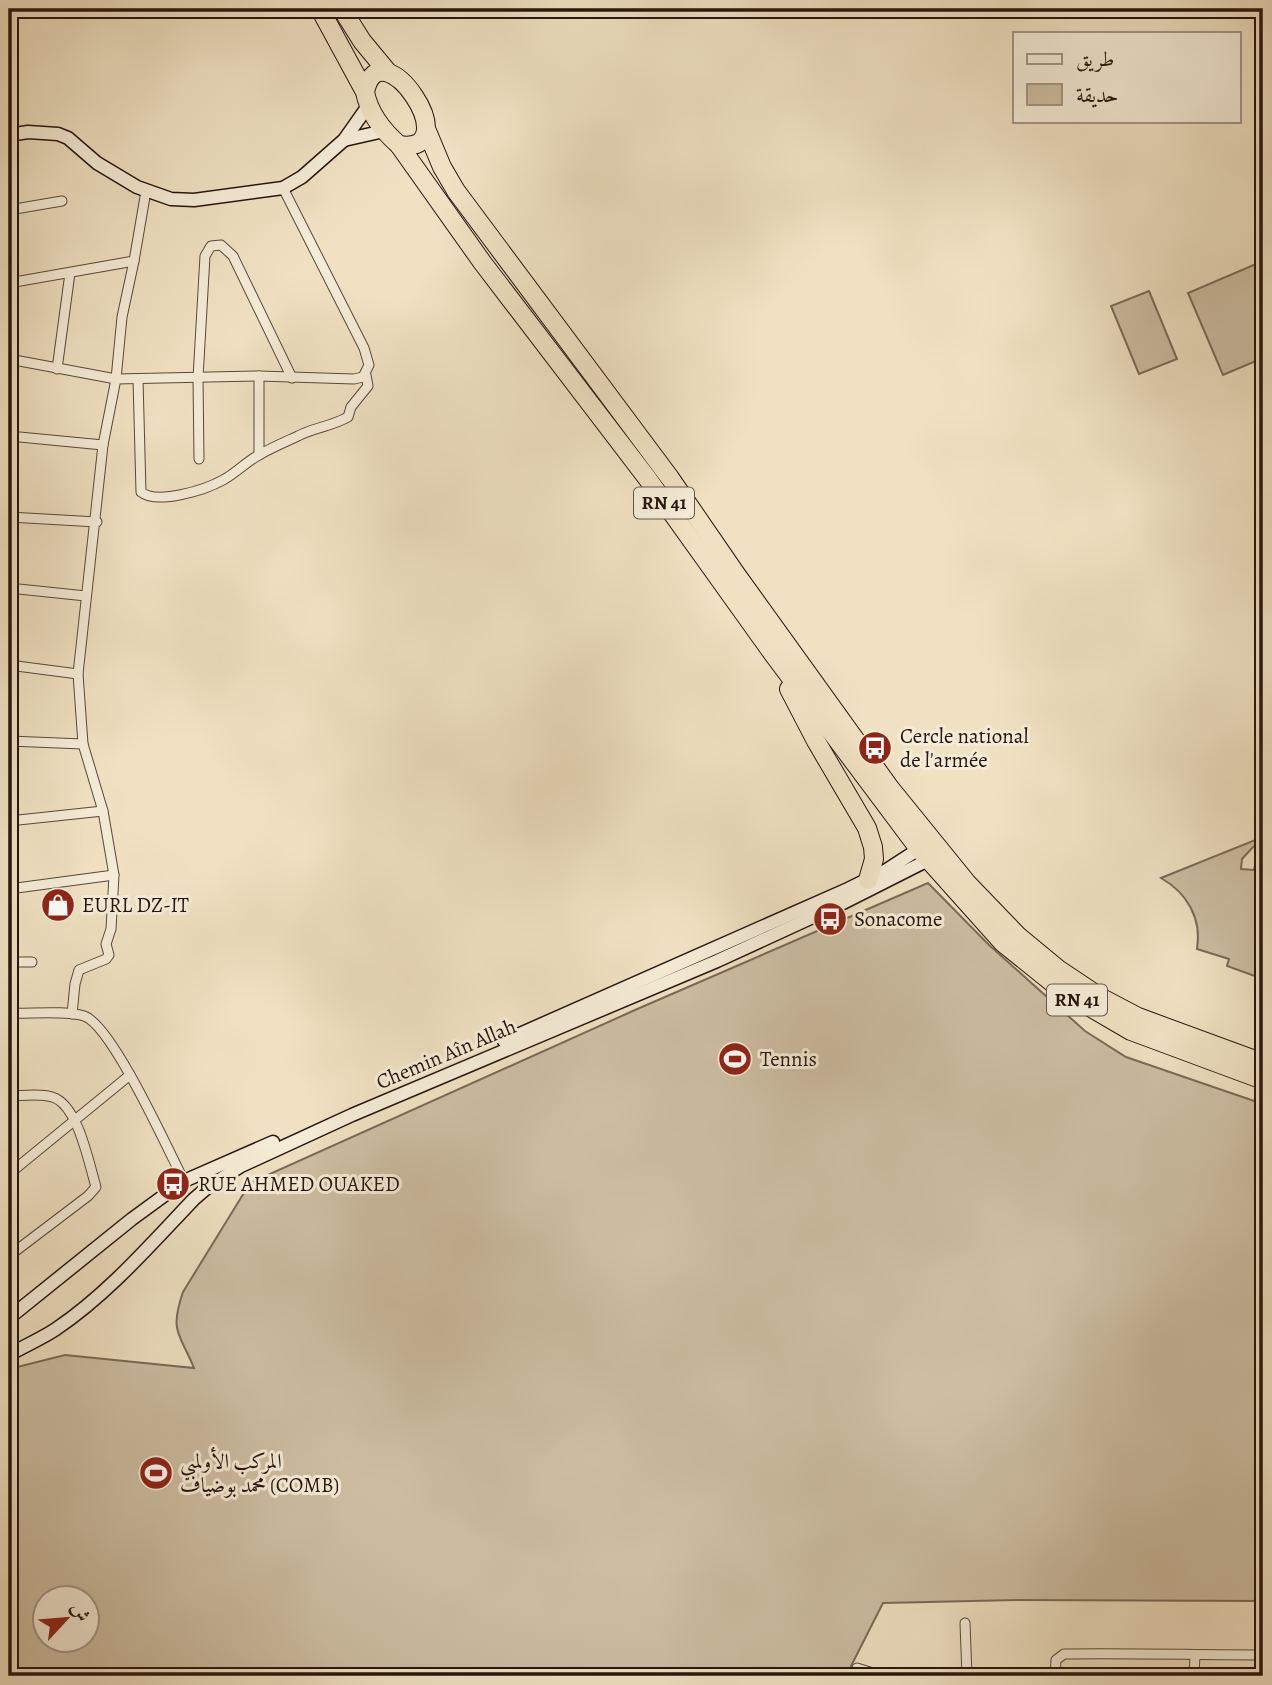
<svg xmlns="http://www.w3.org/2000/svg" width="1272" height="1685" viewBox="0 0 1272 1685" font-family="Alegreya,Amiri,serif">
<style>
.green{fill:#cdbea3;stroke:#7a6a58;stroke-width:2;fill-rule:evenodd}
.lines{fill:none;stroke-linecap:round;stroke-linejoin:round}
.street-casing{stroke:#59483b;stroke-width:11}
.secondary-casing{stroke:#27150e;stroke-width:15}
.highway-casing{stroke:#27150e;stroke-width:20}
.street{stroke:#f5ecd7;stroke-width:9}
.secondary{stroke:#f5ecd7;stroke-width:12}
.highway{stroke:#efe1c2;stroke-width:18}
.labels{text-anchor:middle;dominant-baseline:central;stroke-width:6;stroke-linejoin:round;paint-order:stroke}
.shield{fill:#f5ecd7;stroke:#65564a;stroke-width:2}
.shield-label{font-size:19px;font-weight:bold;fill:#27150e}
.poi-label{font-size:21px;fill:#27150e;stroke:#f5ecd7;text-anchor:start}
.street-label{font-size:21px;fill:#27150e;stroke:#f5ecd7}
</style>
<rect width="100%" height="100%" fill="#efe1c2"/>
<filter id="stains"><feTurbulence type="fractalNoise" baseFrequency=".00286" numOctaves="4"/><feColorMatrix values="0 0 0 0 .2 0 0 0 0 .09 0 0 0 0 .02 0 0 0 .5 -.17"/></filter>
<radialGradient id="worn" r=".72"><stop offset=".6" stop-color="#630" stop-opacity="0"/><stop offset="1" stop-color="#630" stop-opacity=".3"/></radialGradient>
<g class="green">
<path d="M1263,261V358L1223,375L1188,293Z"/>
<path d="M1149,291L1177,359L1139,374L1111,306Z"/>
<path d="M1263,833V842L1253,847L1242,859L1241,869L1254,870L1256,861L1263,857V979L1227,966L1229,959L1197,949C1202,918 1187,893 1161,878L1258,839Z"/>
<path d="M928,883L989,945L1085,1031L1126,1057L1263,1104V1601L1017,1600L883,1603L846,1676H9V1369L65,1355L194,1368C180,1333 169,1333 183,1292L250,1183L635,1010ZM46,1598H88V1640H46Z"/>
</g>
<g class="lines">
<g class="street-casing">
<g id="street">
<path d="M9,210L62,201"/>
<path d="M9,283L134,261"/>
<path d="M9,359L116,379L259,376L354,379L363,377L369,365L364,348L283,188"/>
<path d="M57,369L70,273"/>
<path d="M138,379L141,492C157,505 205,490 223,480C236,473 246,462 259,455C271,448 285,442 298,436C315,427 330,427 348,417L351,407L368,386L366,375"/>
<path d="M9,436L103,445"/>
<path d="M259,455V376"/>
<path d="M199,459L198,378L205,256L211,246L221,245L233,256L292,378"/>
<path d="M9,517L97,522"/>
<path d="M9,588L86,596"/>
<path d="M9,665L78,674"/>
<path d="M9,741L83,744"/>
<path d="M9,821L103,811"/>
<path d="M9,889L114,875"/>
<path d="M9,962H32"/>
<path d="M9,1013C29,1014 67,1010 84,1016C112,1025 168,1150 184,1181"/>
<path d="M72,1014L75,984L79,970L106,959L109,955L106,944L111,929L114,875L103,811L83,744L78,674L103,445L116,379L122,317L134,261L146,191"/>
<path d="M9,1096C22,1096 40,1093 52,1097C78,1104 89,1164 96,1187L88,1196L9,1256"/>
<path d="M9,1174L130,1075"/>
<path d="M965,1623L967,1676"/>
<path d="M857,1668L883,1676"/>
<path d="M1055,1676L1056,1660L1064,1654C1131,1653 1197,1655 1263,1655"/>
<path d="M1194,1676L1195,1655"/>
</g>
</g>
<g class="secondary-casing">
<g id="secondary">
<path d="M9,135L28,132L58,134L68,138L97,163L137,187L171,199L194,200L283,188L302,177L344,140L368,106"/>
<path d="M344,140L384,131"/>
<path d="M504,1041L848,889L885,871L925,845"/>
<path d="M9,1318L132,1219L184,1181L273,1142"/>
<path d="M9,1355C24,1346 41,1339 56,1329C108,1294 151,1244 194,1199L208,1187L241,1166L352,1115L717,961L841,904L934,857"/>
</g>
</g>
<g class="highway-casing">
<g id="highway">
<path d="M320,9L365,92C369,113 383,131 399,145C470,156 380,22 365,92"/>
<path d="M342,9L362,41L386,70"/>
<path d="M427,131L442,167L456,191L670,478L736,574L890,788L967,883L1018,936L1058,969L1100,997L1138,1017L1263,1063"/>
<path d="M399,145L482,262L647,478L773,654L919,849L1003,943L1064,992L1131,1031L1263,1080"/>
<path d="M789,689L816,741L867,828L873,847L874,859L868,880"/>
</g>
</g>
<use href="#street" class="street"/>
<use href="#secondary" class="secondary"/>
<use href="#highway" class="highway"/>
</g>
<defs>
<g id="bus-disc" transform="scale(1.75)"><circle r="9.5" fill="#8f2418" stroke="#f5ecd7"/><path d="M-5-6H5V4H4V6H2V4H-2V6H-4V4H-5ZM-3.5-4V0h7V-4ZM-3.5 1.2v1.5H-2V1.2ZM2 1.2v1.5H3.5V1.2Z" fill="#fff"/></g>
<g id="shop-disc" transform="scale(1.75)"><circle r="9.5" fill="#8f2418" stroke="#f5ecd7"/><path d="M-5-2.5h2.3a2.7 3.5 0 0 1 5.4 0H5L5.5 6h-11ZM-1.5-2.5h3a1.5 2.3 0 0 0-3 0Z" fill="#fff"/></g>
<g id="stadium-disc" transform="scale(1.75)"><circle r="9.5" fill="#8f2418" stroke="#f5ecd7"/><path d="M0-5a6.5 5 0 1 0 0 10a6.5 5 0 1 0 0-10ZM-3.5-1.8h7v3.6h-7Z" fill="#fff"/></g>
</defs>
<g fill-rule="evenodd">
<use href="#bus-disc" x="875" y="748"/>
<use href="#shop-disc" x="58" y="905"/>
<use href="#bus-disc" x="830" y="919"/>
<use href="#stadium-disc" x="735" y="1059"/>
<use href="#bus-disc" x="173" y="1184"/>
<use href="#stadium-disc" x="156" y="1473"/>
</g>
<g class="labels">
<g class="shield">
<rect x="634" y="487.5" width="60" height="31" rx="5"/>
<rect x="1047" y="984.5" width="60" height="31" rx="5"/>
</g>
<g class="shield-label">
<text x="664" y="503">RN 41</text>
<text x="1077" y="1000">RN 41</text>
</g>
<g class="poi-label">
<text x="900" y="736">Cercle national<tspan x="900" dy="24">de l'armée</tspan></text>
<text x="82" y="905">EURL DZ-IT</text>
<text x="854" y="919">Sonacome</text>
<text x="760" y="1059">Tennis</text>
<text x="198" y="1184">RUE AHMED OUAKED</text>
<text x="180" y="1461">المركب الأولمبي<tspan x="180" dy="24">محمد بوضياف (COMB)</tspan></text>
</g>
<g class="street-label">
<text transform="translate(446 1054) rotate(-23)">Chemin Aîn Allah</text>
</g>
</g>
<rect width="1272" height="1685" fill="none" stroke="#efe1c2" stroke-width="35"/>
<rect x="10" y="10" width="1251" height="1664" fill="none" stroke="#27150e" stroke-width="3.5"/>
<rect x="18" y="18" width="1237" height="1650" fill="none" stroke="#27150e" stroke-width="2"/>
<rect x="1013" y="32" width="228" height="91" fill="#f5ecd7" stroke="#a39687" stroke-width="2"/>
<rect x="1027" y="54" width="35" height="10" fill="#f5ecd7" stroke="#a39687" stroke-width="2"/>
<text x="1076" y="66" font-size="21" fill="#27150e">طريق</text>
<rect x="1027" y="84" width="35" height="21" fill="#cdbea3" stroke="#a39687" stroke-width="2"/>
<text x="1076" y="102" font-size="21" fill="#27150e">حديقة</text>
<g transform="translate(66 1619) rotate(64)"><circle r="33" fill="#f5ecd7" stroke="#a39687" stroke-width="2"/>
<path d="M0-5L12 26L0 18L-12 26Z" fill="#8f2418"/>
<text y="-10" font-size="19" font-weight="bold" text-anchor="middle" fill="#27150e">ش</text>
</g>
<rect width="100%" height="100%" filter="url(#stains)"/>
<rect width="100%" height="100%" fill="url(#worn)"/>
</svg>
